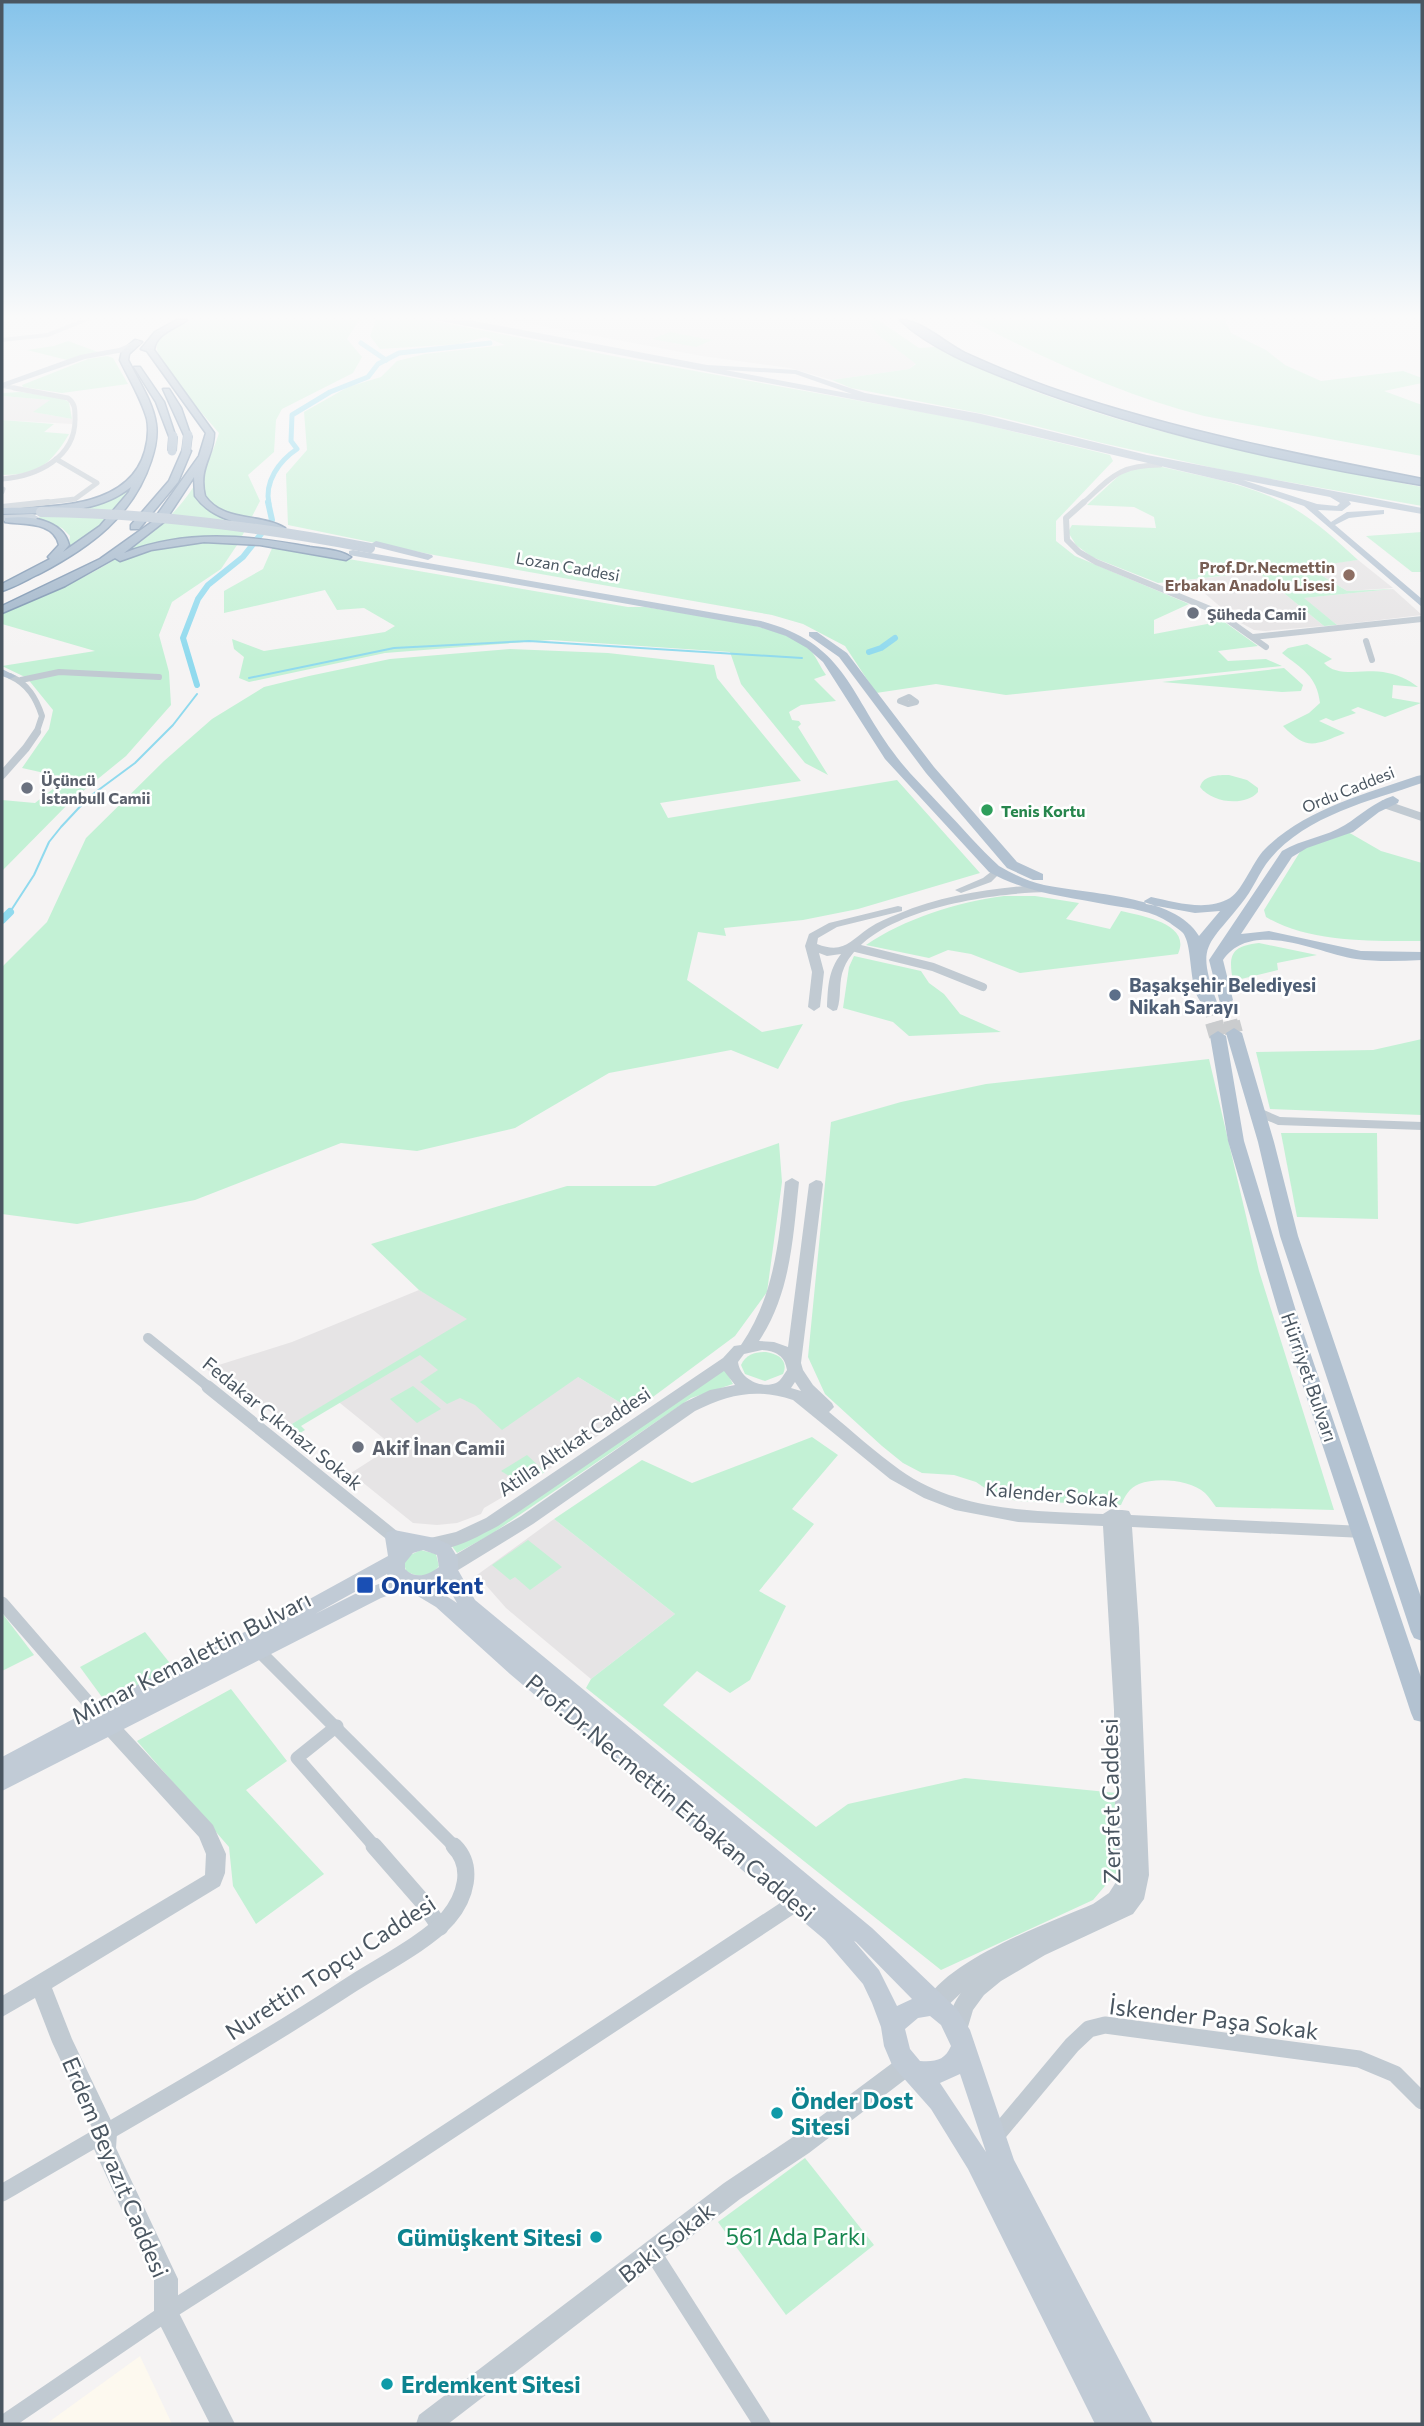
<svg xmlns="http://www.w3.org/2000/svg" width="1424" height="2426" viewBox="0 0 1424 2426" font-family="Commissioner,sans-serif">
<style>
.commercial{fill:#fdf9ef}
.education{fill:#e6e4e5}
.green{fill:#c3f1d5}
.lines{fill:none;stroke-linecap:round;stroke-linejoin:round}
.stream{stroke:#90daee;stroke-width:2}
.canal-far2{stroke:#90daee;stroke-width:5}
.canal-far1{stroke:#90daee;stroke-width:6}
.canal{stroke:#90daee;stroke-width:8}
.primary-tunnel-far1{stroke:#caccce;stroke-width:14;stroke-dasharray:14 7;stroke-linecap:butt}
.primary-tunnel{stroke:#caccce;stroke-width:18;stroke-dasharray:18 9;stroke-linecap:butt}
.trunk-casing{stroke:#7690ad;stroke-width:3}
.motorway-casing{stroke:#7690ad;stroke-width:3}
.minor-far5{stroke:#c1cad2;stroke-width:5}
.minor-far4{stroke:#c1cad2;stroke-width:6}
.minor-far3{stroke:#c1cad2;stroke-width:8}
.minor-far2{stroke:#c1cad2;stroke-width:10}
.minor-far1{stroke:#c1cad2;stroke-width:13}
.minor{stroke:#c1cad2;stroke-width:17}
.tertiary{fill:#c1cad2;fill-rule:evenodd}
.secondary{fill:#c1cbd6;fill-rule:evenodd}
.primary{fill:#b3c2d1;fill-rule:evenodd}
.trunk{fill:#9fb4c9;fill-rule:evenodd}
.motorway{fill:#8ba5c1;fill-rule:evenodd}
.trunk-bridge-casing{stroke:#7690ad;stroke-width:10;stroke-linecap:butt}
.primary-bridge{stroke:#b3c2d1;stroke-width:10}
.trunk-bridge{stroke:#9fb4c9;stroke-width:9}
.education-dot{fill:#8d6e63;stroke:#fff;stroke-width:2.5}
.worship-dot{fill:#6b7280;stroke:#fff;stroke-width:2.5}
.leisure-dot{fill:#2e9e5b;stroke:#fff;stroke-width:2.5}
.service-dot{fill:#5c6f8a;stroke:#fff;stroke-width:2.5}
.transit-dot{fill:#1a4fb4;stroke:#fff;stroke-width:2.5}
.culture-dot{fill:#0f9aa8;stroke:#fff;stroke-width:2.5}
.labels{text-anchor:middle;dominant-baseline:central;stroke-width:5;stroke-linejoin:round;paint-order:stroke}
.far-street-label{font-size:16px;fill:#4a5661;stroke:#fff}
.far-education-label{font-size:16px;font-weight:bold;fill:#785e54;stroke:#fff;text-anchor:end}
.far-worship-label{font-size:16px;font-weight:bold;fill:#5b616d;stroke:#fff;text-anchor:start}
.far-leisure-label{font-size:16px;font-weight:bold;fill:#27864d;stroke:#fff;text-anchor:start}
.service-label{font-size:19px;font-weight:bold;fill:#4e5e75;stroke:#fff;text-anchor:start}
.street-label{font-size:19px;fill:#4a5661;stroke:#fff}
.worship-label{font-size:19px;font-weight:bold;fill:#5b616d;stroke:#fff;text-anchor:start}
.near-transit-label{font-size:23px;font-weight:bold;fill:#164399;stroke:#fff;text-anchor:start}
.near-street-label{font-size:23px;fill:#4a5661;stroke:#fff}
.near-culture-label{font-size:23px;font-weight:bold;fill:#0d838f;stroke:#fff;text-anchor:start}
.near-park-label{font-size:23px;fill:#17864f;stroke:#fff}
</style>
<rect width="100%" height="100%" fill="#f5f3f3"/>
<path class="commercial" d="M140,2356L172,2424H46Z"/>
<g class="education">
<path d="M511,320H867L878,335L916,363L909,369L832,380L790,368L702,356Z"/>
<path d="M2,396L52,400L34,412L72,419V424L2,420Z"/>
<path d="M1358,560L1393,588L1347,591L1307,566Z"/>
<path d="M1258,572L1324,626L1265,631L1254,630L1241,623L1251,619L1239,609L1231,610L1230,615L1189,580Z"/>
<path d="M1393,589L1422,615L1337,625L1303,598Z"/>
<path d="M419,1290L578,1377L634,1411L545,1472L484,1508L481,1514L457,1523L437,1525L413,1523L351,1473L393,1446L335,1399L290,1425L206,1369L292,1342Z"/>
<path d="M554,1519L675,1614L591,1679L506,1608L477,1575Z"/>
</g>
<g class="green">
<path d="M192,320H359L347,339L362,357L353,373L282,409L276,420L274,452L248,475L260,501L239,542L221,569L172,602L159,635L169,672L171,705L126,756L72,800L2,871V800L35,803L67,778L22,768L49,729L53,710L27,678L2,666L95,651L2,624V614C93,575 187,537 219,433C208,419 153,361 157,345C161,332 180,326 192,320Z"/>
<path d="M376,320H429L623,358L966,420L1110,455L1113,461L1056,521V541L1075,556L1189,604L1154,620V634L1223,621L1258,646L1218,651L1228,661L1266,659L1282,666L1006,695L936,684L876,693L845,646L803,624L772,615L434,555L288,525L286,474L307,450L304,412L348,387L381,377L397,361L425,354L505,345L485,337L459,344L380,349L370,336Z"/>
<path d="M867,320H878L919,348L935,347C1085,425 1258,455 1422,487V506L1232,472L1102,443L999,417L851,388L832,380L909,369L916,364L878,335Z"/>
<path d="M970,320H1225L1231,333L1266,350L1285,365L1321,381L1403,371L1422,378V383L1384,391L1422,405V456L1204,416C1122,395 1045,359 970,320Z"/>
<path d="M670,332L712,340L696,347L652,339Z"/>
<path d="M68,341L98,352L67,360L27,350L54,346Z"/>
<path d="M107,356L113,358L128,384L62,393L23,387L22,385L88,359Z"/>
<path d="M21,392L61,398L69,402L72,419L33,412L50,400L2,396V393Z"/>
<path d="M2,420L54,424L44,432L69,434C51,464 38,475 2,475Z"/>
<path d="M1158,466C1200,476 1245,483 1284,503C1312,517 1335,539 1358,560L1308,567L1347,591L1393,589L1304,598L1337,625L1324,626L1258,572L1158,583L1092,557L1076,545L1068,532L1072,525L1156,528L1154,517L1134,507L1087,505L1125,470Z"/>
<path d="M133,485C122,513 94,532 69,546L70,536L62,528L37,520L45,510L92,503Z"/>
<path d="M1422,532V572H1412L1366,536Z"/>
<path d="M273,546L628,607H645C684,614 787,623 812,652C817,659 821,668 826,675L814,679L836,701L801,705L789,712L792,720L799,721L801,724L798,727L828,775L805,763L741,684L730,652L551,640L385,653L249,682L239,678L244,657L234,649L232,639L264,651L385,632L395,626L364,608L337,610L325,590L224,613V591L263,569Z"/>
<path d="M1307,644L1332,659L1324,663C1337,678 1365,669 1383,672C1396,674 1408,679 1418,687L1393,685L1392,698L1421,703L1385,717L1358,707L1351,710L1356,713L1333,721L1326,718L1319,721L1345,733C1315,745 1307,751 1283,726L1309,713L1320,703C1317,676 1302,669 1282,653L1288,648Z"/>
<path d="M510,649L608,653L714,665L717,678L801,781L660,803L668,818L897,780L980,873L858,909L803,920L724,928L726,936L698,932L687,980L762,1032L803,1024L778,1069L731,1050L609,1073L515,1128L417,1151L341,1143L195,1200L77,1224L2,1214V967L47,922L86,838L164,761L212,719L264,687L309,676L390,659Z"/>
<path d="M1284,668L1303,685L1301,691L1282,692L1162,682Z"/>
<path d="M1229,775L1247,780L1258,788V792C1245,807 1212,803 1200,787C1203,775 1218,775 1229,775Z"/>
<path d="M1348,832L1381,851L1422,863V941C1373,941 1309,943 1266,917L1264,910L1303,847Z"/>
<path d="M1004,896H1035L1079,903L1066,919L1110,929L1121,911C1141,916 1192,923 1178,954L1020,973L971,954L948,950L929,958L866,945C904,919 957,902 1004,896Z"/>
<path d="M1259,943L1317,955L1277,963L1278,970L1233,981C1228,955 1231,946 1259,943Z"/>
<path d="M854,956L921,971L929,983L944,994L960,1014L1001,1032L909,1036L893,1022L843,1008L849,967Z"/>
<path d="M1422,1039V1115L1270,1109L1256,1052L1373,1050Z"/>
<path d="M1209,1059L1259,1271L1334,1510L1216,1507C1213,1503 1209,1497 1205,1493C1191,1480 1157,1477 1139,1484C1129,1488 1125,1496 1121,1505L1018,1501L998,1497L976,1482L954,1475L922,1473L903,1463L882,1446L825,1394L808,1357L831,1122L901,1102L986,1084Z"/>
<path d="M1281,1133H1377L1378,1219L1297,1217Z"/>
<path d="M779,1143L782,1182L767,1292L735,1336L634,1411L578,1377L502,1430L475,1405L460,1398L447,1404L420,1382L438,1370L420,1355L301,1426L305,1430L300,1433L290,1425L467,1319L419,1290L371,1244L567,1186H655Z"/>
<path d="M766,1352C778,1354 789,1360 783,1374L765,1381L745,1374L741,1365C746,1354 755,1352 766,1352Z"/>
<path d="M725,1369L733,1384L691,1398L490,1535L457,1553L451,1545Z"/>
<path d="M413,1386L441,1409L417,1423L390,1399Z"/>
<path d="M812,1437L838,1455L792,1509L814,1524L759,1591L786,1606L750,1680L730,1693L697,1671L663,1705L816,1827L848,1804L965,1778L1117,1793L1116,1873L1093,1900L941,1970L586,1688L591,1679L675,1614L554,1519L642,1460L692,1483Z"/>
<path d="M527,1455L545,1472L530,1481L522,1477L516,1480L501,1471Z"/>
<path d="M528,1540L562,1567L530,1590L515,1577L510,1580L492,1565Z"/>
<path d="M421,1550L436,1554L439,1566C430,1578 418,1578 406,1571L404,1563L410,1555Z"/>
<path d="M2,1613L34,1655L2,1671Z"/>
<path d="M145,1632L173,1667L107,1704L80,1667Z"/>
<path d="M231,1689L287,1761L246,1790L324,1874L256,1924L233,1886L229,1847L137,1741Z"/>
<path d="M805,2158L874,2245L786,2315L718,2222Z"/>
</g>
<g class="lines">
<g class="stream">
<path d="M249,678L394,648L529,641L802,658"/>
<path d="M10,912L34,875L49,842L61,827L89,797L135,763L173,725L197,694"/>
</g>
<g class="canal-far2">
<path d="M361,343L386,360"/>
<path d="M269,504C264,482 279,461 297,449L291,441L292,415L330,392L368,377L378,364L399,353L490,343"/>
</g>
<g class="canal-far1">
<path d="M869,652L881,648L895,638"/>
<path d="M197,685L183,638L198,599L208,585L243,557L272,520L268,502"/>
</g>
<path class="canal" d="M2,920L10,912"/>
<g class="primary-tunnel-far1">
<path d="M1225,1000L1231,1023"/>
<path d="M1209,1002L1215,1023"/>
</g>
<g class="primary-tunnel">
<path d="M1214,1022L1218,1036"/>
<path d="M1231,1022L1234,1033"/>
</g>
<g class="trunk-casing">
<g id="trunk">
<path d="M177,320H187C175,329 156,333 154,350L214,433C214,457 198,467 205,496C224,523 261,513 285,528L280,531C250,525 214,523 195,496L194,477L165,521L124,553C186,529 246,535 310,547C323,549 341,550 351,557L346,560L260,545L204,542L151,550L120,561L115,558L65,586L2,613V606L100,559L152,522L199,456L206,433L147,351L141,349L155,332Z"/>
<path d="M135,340L142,342L129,354L128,360C138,380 153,402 156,424C158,437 155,449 151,461C133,516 90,547 41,573C28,579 15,587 2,591V584L50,559L48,557L59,545C54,521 24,525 5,522V518C28,515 63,519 69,545L63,552L100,526L129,492L131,487C97,515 43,513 2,514V508C51,507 129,509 145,451C148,440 149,429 147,419C141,398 129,379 120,360L122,351Z"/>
<path d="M134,367H140L164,402L176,438L169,436L156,402Z"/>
<path d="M163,389H169L181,408L191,437L184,435Z"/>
<path d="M183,449L191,451L178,482L139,529H131V525L169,481Z"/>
</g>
</g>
<g class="motorway-casing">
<path id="motorway" d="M900,320C921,320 945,343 965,353C996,367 1027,380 1059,391C1178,431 1300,455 1422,479V485C1287,463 1150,433 1021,384C980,368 932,350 900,320Z"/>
</g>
<g class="minor-far5">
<path d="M2,479C37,476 76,458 75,418C75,409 75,403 68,398L14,388"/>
<path d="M2,492L3,489"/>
<path d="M32,504L75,499L97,483L56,459"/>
<path d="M1082,504C1112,477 1118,465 1160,465"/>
</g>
<g class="minor-far4">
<path d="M1084,502L1066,518L1067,540L1079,552L1096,562L1215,611L1266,647"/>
<path d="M2,507L48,502"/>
<path d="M1366,641L1372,660"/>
<path d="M10,676C28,684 36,698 42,716L36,734"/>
<path d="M21,680L59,672L159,677"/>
<path d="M909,697L916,702L908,704L900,701Z"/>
</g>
<g class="minor-far3">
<path d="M2,775L26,748L37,732"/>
<path d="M1384,804L1422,817"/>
<path d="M852,947L933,967L983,987"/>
</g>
<path class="minor-far2" d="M148,1338L210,1388"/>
<g class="minor-far1">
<path d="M208,1387L394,1537"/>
<path d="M2,1603L100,1716"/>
<path d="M259,1651L456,1848"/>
<path d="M337,1726L297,1758L376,1848"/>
</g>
<g class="minor">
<path d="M374,1846L422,1901L440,1927"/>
<path d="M995,2137L1072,2045L1089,2029L1105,2025L1359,2059L1395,2074L1422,2101"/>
<path d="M2,2193C119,2124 239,2058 352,1984C380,1966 428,1941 448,1918C465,1898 475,1867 454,1846"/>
<path d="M653,2253L762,2424"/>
<path d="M3,2424L166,2313L375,2180L797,1902"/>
</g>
<g class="tertiary">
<path d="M1422,616V622L1253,640L1249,637L1253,634Z"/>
<path d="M996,868L1002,871L991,882L961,893L955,890L983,878Z"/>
<path d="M1024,886H1048L1054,889L1048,892C992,893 870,909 844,968C838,981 842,997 837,1010L833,1011L827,1007C828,987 828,971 841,954L827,956L819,953L824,972L820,1007L814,1011L808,1007L812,972L805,946L809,934L829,923L898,906L902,907V911L837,927L818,938L817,944C843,954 849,942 869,928C878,922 888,918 898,914C937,897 981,890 1024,886Z"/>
<path d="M1257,1107L1280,1117L1422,1122V1130L1278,1125L1252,1114L1250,1111Z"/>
<path d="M792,1178L799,1182C793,1237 791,1293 759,1341L774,1342L788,1347L809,1184L816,1180L821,1181L823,1184L801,1363L803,1370L813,1385L832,1403L834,1407L829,1412C852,1431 875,1452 900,1470C959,1512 1034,1511 1103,1514L1111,1509C1118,1511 1122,1509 1129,1511L1131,1515L1363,1526L1369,1528L1371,1532L1369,1536L1363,1538L1132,1527L1139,1628L1149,1875L1144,1899L1133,1914L1045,1955L1001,1981L984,1995L973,2010L965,2037L958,2040L951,2037C945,2024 952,2004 961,1993L941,2012L934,2015L927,2012L924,2005C944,1960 1049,1923 1093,1904L1109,1893L1116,1882L1114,1710L1103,1526L1018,1522L955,1510L924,1498L890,1479L793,1400C757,1388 729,1394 695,1411L533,1524L455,1572L449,1573L443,1572L440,1567L443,1562L521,1516L683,1403L710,1390L735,1385L724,1371L498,1526C478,1536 449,1555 426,1547L424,1543L426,1539L456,1532L486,1518L723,1358L734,1346L741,1345C775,1295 779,1240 785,1182ZM762,1350C776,1351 785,1356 787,1370C784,1374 781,1381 776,1383C761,1389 740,1379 738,1362L744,1354ZM795,1382L801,1391L791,1388Z"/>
<path d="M104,1713L111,1715L213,1825L226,1854L225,1873L220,1886L52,1988L72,2039L117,2133L116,2148L178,2279V2311L235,2424H210L158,2321L154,2313V2280L94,2149L95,2134L52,2042L35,1998L2,2017V1996L205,1875L206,1854L199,1837L97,1725L95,1720L97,1715Z"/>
<path d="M907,2055L915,2058L918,2065L915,2072L809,2153L740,2199L448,2424H416L419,2415L724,2183L793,2137L899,2058Z"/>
</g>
<g class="secondary">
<path d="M80,320H90L48,337L2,342V338L47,333Z"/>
<path d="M2,384L17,386L18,388L14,390L2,388Z"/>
<path d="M394,1530L435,1538L450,1545L458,1558V1570L475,1600L872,1928L957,2009L970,2030L1014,2160L1153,2424H1124L1123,2421L1124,2424H1095L968,2169L931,2109L892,2065L884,2046L881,2027L872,2003L863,1984L825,1940L510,1674L436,1607L406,1589L381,1598L2,1791V1757L184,1660L275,1618L388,1556L385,1537L387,1532ZM423,1550L437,1555L439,1567C428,1575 416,1580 405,1569V1563L413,1553ZM387,1574L391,1580L367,1588L315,1614ZM445,1582L457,1603L436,1589ZM854,1941L856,1942L912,1999L897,2006L879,1970ZM930,2016L941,2025L951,2046C945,2060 936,2062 920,2061L910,2049L905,2029L918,2018ZM960,2074L986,2152L940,2083Z"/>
</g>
<g class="primary">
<path d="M435,320H469L707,365L796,370L865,393L981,414L1147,455L1422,508V514L1349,501L1351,504L1342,511L1318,510L1331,522L1347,512L1384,510V514L1349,518L1335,525L1422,599V607L1304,506L1237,484L973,422ZM725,370L795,374L852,394ZM1243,480L1330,497L1340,503L1337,506L1317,504Z"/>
<path d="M138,340L141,344L124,352L85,359L2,388V383L80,355L119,348Z"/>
<path d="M33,514L38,517L36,519L2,521V515Z"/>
<path d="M376,541L432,555L433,557L428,560L372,546L371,544Z"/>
<path d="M353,550L761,621C844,643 848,690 893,752C907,772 926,789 943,808C962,827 979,848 999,866C1013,874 1027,881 1044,885C1086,894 1176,895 1199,936L1220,911L1195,913L1146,904L1144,901L1151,897C1175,902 1207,912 1230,898C1244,889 1253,859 1268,846C1309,808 1365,794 1417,776L1422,775V783C1370,801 1307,815 1270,859C1259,872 1253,890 1241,904C1207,947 1196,945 1217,1002L1209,1007C1186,1001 1195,949 1183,933C1180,930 1174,926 1170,923C1153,911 1129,908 1109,905C1067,897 1026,893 989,872L885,759L823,662L807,648L786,636L759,627L349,555V551Z"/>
<path d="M809,632H817L847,653L934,767L1017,862L1043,874V880H1033L1007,868L926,773L839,657L809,636Z"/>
<path d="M2,669L16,676L10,679L2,676Z"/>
<path d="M1393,796L1399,800L1398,803L1379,812L1353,832L1307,848L1292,857L1241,934L1269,931L1361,951L1422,952V960C1400,961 1378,962 1356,959C1317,953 1252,918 1223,960L1233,1000L1225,1005L1220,1003L1209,960L1282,851C1302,839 1326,837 1345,825C1361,815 1374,802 1393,796Z"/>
<path d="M1234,1028L1242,1033L1274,1142L1298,1236L1422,1600V1641L1414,1638L1411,1632L1280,1236L1258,1142L1226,1033Z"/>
<path d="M1218,1031L1226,1036L1244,1141L1296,1311L1422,1680V1722L1414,1720L1411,1713L1278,1311L1228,1141L1210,1036Z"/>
</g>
<use href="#trunk" class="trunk"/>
<use href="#motorway" class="motorway"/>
<g class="trunk-bridge-casing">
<g id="trunk-bridge">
<path d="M172,451L173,436"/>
<path d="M186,451L188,435"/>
</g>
</g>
<path class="primary-bridge" d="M41,512C152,513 261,527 370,548"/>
<use href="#trunk-bridge" class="trunk-bridge"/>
</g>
<linearGradient id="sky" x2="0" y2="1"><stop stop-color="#85c3ea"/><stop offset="0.48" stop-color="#fafafa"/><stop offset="1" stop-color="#fafafa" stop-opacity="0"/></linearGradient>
<rect width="1424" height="660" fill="url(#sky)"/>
<circle class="education-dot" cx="1349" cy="575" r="7"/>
<g class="worship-dot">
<circle cx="1193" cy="613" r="7"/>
<circle cx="27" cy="788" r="7"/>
<circle cx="358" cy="1447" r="7"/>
</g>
<circle class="leisure-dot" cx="987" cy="810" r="7"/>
<circle class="service-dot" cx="1115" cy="995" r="7"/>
<rect class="transit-dot" x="356" y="1576" width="18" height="18" rx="3.5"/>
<g class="culture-dot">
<circle cx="777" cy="2113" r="7"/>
<circle cx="596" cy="2237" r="7"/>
<circle cx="387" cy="2384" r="7"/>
</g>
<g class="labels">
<g class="far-street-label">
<text transform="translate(568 566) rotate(10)">Lozan Caddesi</text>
<text transform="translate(1348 789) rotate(-22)">Ordu Caddesi</text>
</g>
<g class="far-education-label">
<text x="1335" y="566">Prof.Dr.Necmettin<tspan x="1335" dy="18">Erbakan Anadolu Lisesi</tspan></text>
</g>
<g class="far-worship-label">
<text x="1207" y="613">Şüheda Camii</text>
<text x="41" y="779">Üçüncü<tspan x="41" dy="18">İstanbull Camii</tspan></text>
</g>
<g class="far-leisure-label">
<text x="1001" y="810">Tenis Kortu</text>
</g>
<g class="service-label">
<text x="1129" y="984">Başakşehir Belediyesi<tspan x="1129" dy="22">Nikah Sarayı</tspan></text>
</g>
<g class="street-label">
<text transform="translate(1310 1377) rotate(71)">Hürriyet Bulvarı</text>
<text transform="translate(283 1423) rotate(39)">Fedakar Çıkmazı Sokak</text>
<text transform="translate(574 1441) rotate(-34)">Atilla Altıkat Caddesi</text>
<text transform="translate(1052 1494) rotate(5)">Kalender Sokak</text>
</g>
<g class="worship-label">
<text x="372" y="1447">Akif İnan Camii</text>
</g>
<g class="near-transit-label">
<text x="381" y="1585">Onurkent</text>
</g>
<g class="near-street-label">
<text transform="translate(191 1657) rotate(-27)">Mimar Kemalettin Bulvarı</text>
<text transform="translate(671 1797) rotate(40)">Prof.Dr.Necmettin Erbakan Caddesi</text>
<text transform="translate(1110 1801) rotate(-91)">Zerafet Caddesi</text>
<text transform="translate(330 1967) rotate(-33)">Nurettin Topçu Caddesi</text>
<text transform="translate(1214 2018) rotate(7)">İskender Paşa Sokak</text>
<text transform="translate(116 2167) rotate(67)">Erdem Beyazıt Caddesi</text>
<text transform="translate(666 2242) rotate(-38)">Baki Sokak</text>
</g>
<g class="near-culture-label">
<text x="791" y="2100">Önder Dost<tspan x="791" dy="26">Sitesi</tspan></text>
<text x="582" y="2237" text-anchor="end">Gümüşkent Sitesi</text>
<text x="401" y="2384">Erdemkent Sitesi</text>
</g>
<g class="near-park-label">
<text x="796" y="2236">561 Ada Parkı</text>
</g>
</g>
<rect width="1424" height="2426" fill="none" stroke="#4a5661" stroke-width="7"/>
</svg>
